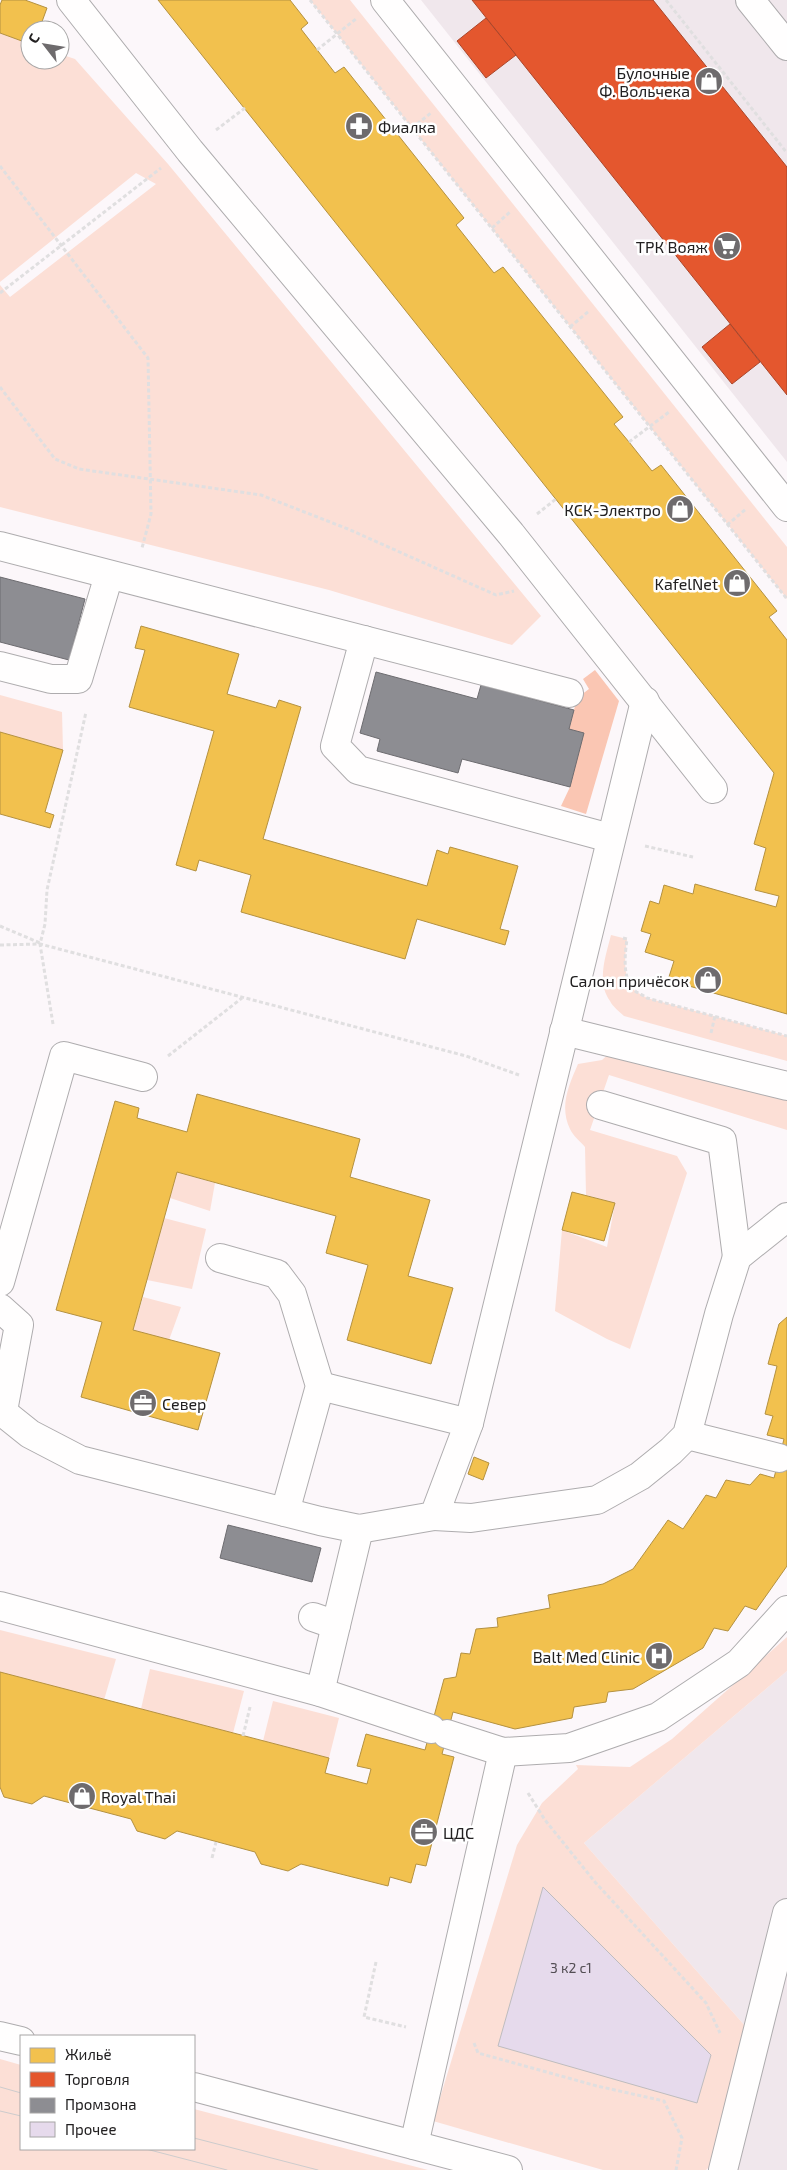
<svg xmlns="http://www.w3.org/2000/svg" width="787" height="2170" viewBox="0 0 787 2170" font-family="'Exo 2',sans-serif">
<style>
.built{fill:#f0e7ec}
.green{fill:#fcdfd6}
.forest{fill:#fac6b3}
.homes{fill:#f2c14e;stroke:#b49140}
.shops{fill:#e4572e;stroke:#aa462a}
.industry{fill:#8d8d92;stroke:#6d6c70}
.building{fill:#e6daec;stroke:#bebcbe}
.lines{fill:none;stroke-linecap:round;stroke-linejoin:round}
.minor-casing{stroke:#aeacae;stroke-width:30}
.path{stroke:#e0dfe0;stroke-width:3;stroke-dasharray:4 2.5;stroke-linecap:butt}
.minor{stroke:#fffefe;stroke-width:28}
.tram{stroke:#cdcccd;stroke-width:1}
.labels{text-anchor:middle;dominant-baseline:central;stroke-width:5;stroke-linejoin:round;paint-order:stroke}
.number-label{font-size:14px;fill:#534e54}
.poi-label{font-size:16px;fill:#222021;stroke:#fff;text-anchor:end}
</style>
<rect width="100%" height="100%" fill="#fcf7fa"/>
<g class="built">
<path d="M421,0H787V462Z"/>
<path d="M787,1671V2170H739L709,2167L746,2027L584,1843Z"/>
</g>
<g class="green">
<path d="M310,0H350L787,547V599Z"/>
<path d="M0,33L30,44V60H60V54L75,59L168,164L541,616L512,645L329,590L0,507V285L10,297L156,184L136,173L0,282Z"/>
<path d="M0,695L62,712L63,750L0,732Z"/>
<path d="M611,935L627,939C625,955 622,977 634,990C637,993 643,995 647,998L787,1036V1061L624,1016C619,1011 613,1007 610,1001C596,982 606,955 611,935Z"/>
<path d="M612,1051L787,1095V1130L609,1075L590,1130L677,1156L687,1173L630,1349L607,1339L555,1311L562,1230L607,1247L615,1203L586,1195L585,1147C581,1142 573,1136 570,1129C559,1106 569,1085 578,1064L602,1060Z"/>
<path d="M177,1172L215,1183L210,1211L170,1198Z"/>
<path d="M164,1218L206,1229L192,1289L147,1280Z"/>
<path d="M143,1297L181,1307L169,1340L133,1330Z"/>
<path d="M0,1630L116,1659L104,1700L0,1672Z"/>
<path d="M787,1637V1671L584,1843L746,2027L709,2167L706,2170H603L433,2121L517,1845L542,1803L578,1769L576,1765L630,1767L672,1739Z"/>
<path d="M150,1669L244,1691L233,1733L141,1709Z"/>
<path d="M273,1701L339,1718L329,1758L263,1741Z"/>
<path d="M0,2059L21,2065V2149H194V2109L428,2170H0Z"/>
</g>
<path class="forest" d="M595,670L619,701L586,814L561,806L570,787L569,729L577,698L589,689L583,679Z"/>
<g class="homes">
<path d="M2,0H25L47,8L39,30H30V44L0,33V5Z"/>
<path d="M158,0H290L308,23L301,29L335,73L344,67L464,218L456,225L494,273L503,267L623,417L614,424L629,442L652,471L661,465L777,611L769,617L787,640V1014L668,980L674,961L645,952L651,934L641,931L650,901L659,904L664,885L693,894L695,884L776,907L779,896L755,890L766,848L754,844L774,773Z"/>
<path d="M141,626L239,654L227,694L276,708L279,700L301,707L263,839L427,886L437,850L448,854L450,847L518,866L500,929L509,931L505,945L417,919L405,959L241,912L251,875L199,860L196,871L176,865L214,731L129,707L145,650L135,648Z"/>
<path d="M0,732L63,750L45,812L54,815L50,828L0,814Z"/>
<path d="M197,1094L360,1139L350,1177L430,1200L408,1276L453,1288L431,1364L347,1340L368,1265L326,1253L336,1216L177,1172L133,1330L220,1353L198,1430L81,1397L102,1322L56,1310L115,1101L139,1108L137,1118L187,1132Z"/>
<path d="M572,1192L615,1203L604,1241L562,1230Z"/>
<path d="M787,1317V1566L756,1610L745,1606L728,1631L714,1628L703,1648L633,1689L608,1692L606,1702L574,1707L572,1718L515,1729L453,1712L442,1754L454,1757L426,1866L416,1864L411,1883L390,1877L388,1886L301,1864L288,1871L261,1864L255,1852L177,1831L165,1839L137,1831L131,1819L44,1796L32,1804L4,1797L0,1787V1672L329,1758L325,1773L367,1784L371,1769L357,1766L366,1734L425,1750L444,1679L456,1677L461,1653L470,1654L476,1629L498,1627L497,1618L550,1608L548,1595L603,1584L633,1569L668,1520L683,1529L706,1495L716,1498L726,1480L750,1485L760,1474L774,1478L784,1439L767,1435L773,1416L765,1414L777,1366L768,1364L779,1324Z"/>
<path d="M474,1457L489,1463L483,1480L468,1474Z"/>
</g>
<g class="shops">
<path d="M472,0H653L787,167V395Z"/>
<path d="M486,18L516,55L486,78L457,41Z"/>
<path d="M730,324L760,362L732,384L702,347Z"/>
</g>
<g class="industry">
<path d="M0,577L85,599L69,660L0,642Z"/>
<path d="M376,672L477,699L481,685L574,710L569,729L584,733L570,787L462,759L458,773L377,751L380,739L360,733Z"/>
<path d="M228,1525L321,1548L312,1582L220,1558Z"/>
</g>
<path class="building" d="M543,1887L711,2055L697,2103L498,2046Z"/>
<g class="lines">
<g class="minor-casing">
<g id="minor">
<path d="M71,0L190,151L511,534L713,789"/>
<path d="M385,0L787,507"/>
<path d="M750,0L787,46"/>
<path d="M0,546L569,693"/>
<path d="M364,640L335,746L358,770L610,838"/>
<path d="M0,666L51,679H78L109,575"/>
<path d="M564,1031L787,1086"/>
<path d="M601,1105L722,1141L737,1257"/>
<path d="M220,1258L277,1274L292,1294L320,1386L285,1512"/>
<path d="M0,1282L64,1056L143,1077"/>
<path d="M0,1308L19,1325L3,1411"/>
<path d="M320,1386L469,1423"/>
<path d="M0,1410L30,1434L80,1460L320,1521L359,1529L434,1516L469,1423L645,701"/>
<path d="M687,1435L779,1458"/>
<path d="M434,1516L471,1518L597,1500L640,1476L671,1451L687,1435L719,1314L737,1257L787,1217"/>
<path d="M0,1606L320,1692L431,1729"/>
<path d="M313,1617L336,1625"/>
<path d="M320,1692L359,1529"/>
<path d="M447,1734L503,1752L569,1748L658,1717L739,1663L787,1610"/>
<path d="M0,2036L21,2041"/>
<path d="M194,2087L508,2170"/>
<path d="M414,2145L503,1752"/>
<path d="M723,2170L787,1913"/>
</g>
</g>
<g class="path">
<path d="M310,0L787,599"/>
<path d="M666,0L787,153"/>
<path d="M317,50L357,18"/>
<path d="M412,128L431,113"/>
<path d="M216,130L245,108"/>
<path d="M0,166L148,358L151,514L142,548"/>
<path d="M492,228L510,212"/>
<path d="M0,293L161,168"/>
<path d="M570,327L589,311"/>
<path d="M0,387L55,459L79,469L261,495L348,529L496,595L514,591"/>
<path d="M629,442L669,412"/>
<path d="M537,514L556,499"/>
<path d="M727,525L746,509"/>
<path d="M645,846L693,857"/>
<path d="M0,926L40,943"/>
<path d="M623,938L627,939C625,955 622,977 634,990C637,993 643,995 647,998L787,1036"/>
<path d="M0,945L40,944L466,1056L519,1075"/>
<path d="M53,1024L40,944L45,924L47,890L86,712"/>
<path d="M711,1033L715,1016"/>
<path d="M168,1056L242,998"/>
<path d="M243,1736L250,1707"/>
<path d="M528,1793L545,1820L595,1882L706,2003L720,2033"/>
<path d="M212,1858L216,1842"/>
<path d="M376,1962L364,2017L406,2027"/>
<path d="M474,2043L478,2053L597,2086L664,2101L682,2138L676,2170"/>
</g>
<use href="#minor" class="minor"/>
<g class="tram">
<path d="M0,2087L21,2093"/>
<path d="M0,2111L21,2116"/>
<path d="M194,2138L318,2170"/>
<path d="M146,2149L227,2170"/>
</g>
</g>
<defs>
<g id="shop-disc" transform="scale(1.4375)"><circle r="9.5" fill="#6e6b6d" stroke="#fff"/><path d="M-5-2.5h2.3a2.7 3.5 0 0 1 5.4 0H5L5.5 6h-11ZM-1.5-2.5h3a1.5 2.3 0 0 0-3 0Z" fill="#fff"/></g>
<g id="pharmacy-disc" transform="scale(1.4375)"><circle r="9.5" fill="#6e6b6d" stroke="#fff"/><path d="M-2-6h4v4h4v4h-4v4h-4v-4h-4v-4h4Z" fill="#fff"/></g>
<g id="supermarket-disc" transform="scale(1.4375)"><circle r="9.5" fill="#6e6b6d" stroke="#fff"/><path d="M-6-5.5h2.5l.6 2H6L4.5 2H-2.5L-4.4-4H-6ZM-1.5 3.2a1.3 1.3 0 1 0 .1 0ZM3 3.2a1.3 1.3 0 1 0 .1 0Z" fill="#fff"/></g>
<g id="office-disc" transform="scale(1.4375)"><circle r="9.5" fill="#6e6b6d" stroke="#fff"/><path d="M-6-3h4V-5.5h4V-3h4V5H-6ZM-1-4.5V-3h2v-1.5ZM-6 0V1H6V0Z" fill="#fff"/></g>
<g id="hospital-disc" transform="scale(1.4375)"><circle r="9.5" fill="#6e6b6d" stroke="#fff"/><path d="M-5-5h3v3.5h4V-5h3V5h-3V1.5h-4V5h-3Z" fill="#fff"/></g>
</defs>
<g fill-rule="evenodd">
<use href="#shop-disc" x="709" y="81"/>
<use href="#pharmacy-disc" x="359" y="126"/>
<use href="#supermarket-disc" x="727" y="246"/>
<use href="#shop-disc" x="680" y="509"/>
<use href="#shop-disc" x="737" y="583"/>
<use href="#shop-disc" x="708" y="980"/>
<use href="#office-disc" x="143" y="1403"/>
<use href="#hospital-disc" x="659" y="1656"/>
<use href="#shop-disc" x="82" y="1796"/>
<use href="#office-disc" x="424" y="1832"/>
</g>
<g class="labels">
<g class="number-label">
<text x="571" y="1967">3 к2 с1</text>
</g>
<g class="poi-label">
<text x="690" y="72">Булочные<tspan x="690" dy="18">Ф. Вольчека</tspan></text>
<text x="378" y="126" text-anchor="start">Фиалка</text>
<text x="708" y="246">ТРК Вояж</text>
<text x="661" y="509">КСК-Электро</text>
<text x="718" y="583">KafelNet</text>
<text x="689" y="980">Салон причёсок</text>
<text x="162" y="1403" text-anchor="start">Север</text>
<text x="640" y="1656">Balt Med Clinic</text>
<text x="101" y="1796" text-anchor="start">Royal Thai</text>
<text x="443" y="1832" text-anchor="start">ЦДС</text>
</g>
</g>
<rect x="20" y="2035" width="175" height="115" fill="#ffffff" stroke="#a7a6a6"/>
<rect x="30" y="2048" width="25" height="15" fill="#f2c14e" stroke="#a7a6a6"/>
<text x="65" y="2060" font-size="15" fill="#222021">Жильё</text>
<rect x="30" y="2072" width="25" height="15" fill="#e4572e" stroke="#a7a6a6"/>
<text x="65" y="2085" font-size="15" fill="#222021">Торговля</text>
<rect x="30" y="2098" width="25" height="15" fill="#8d8d92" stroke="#a7a6a6"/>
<text x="65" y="2110" font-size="15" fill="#222021">Промзона</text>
<rect x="30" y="2122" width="25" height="15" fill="#e6daec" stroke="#a7a6a6"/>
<text x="65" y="2135" font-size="15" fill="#222021">Прочее</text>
<g transform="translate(45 45) rotate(301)"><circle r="24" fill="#ffffff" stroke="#a7a6a6"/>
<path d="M0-4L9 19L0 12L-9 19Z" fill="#6e6b6d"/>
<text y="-8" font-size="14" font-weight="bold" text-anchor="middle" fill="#222021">С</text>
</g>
</svg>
